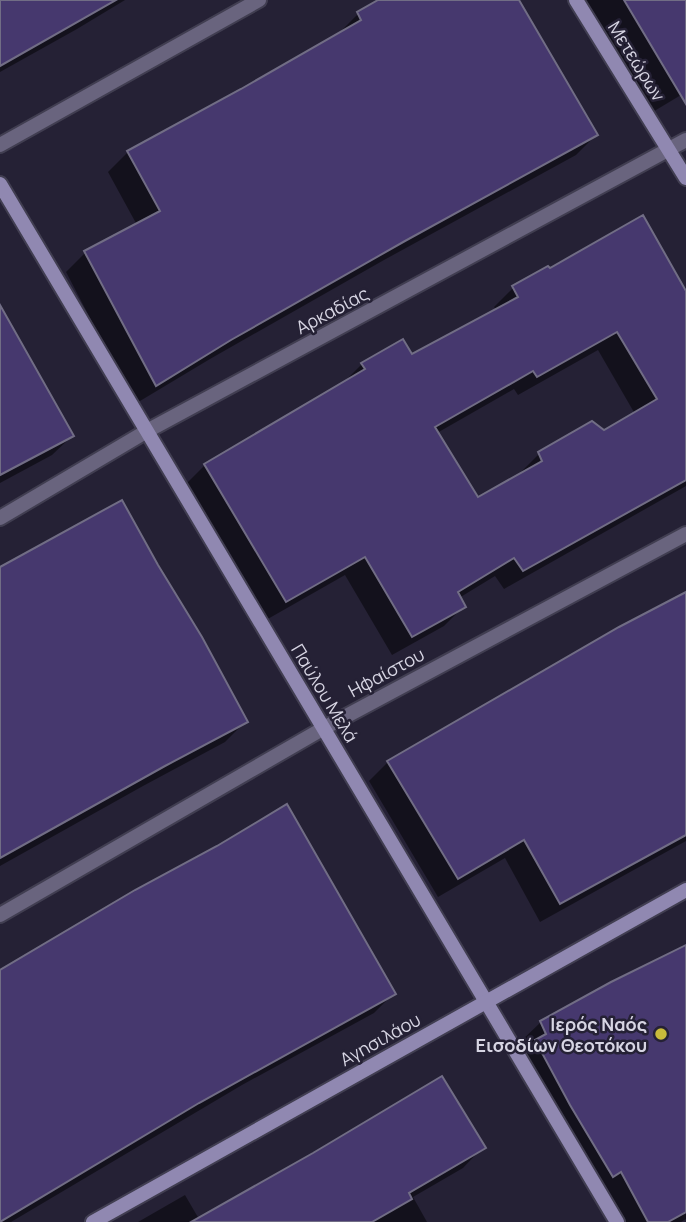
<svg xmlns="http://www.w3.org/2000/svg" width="686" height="1222" viewBox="0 0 686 1222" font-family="Manrope,sans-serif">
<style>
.shadow{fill:#0007;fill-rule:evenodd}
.building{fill:#46386e;stroke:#716d85;stroke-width:2;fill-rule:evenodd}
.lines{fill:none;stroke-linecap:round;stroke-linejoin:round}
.street-casing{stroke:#413e51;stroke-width:18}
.secondary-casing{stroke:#413e51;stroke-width:18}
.street{stroke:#69647e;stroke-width:14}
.secondary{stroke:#9088b1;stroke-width:14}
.poi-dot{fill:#c9bb3b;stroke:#252135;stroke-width:2.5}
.labels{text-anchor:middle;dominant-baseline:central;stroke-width:5;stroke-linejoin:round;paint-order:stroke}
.street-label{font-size:18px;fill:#d7d5e3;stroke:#252135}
.poi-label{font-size:18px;font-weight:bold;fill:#d7d5e3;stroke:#252135;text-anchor:end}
</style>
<rect width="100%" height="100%" fill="#252135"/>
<g class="shadow">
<path d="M0,0H125L77,29L0,72Z"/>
<path d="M381,0H517L596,135L576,155L384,260L210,359L135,404L66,272L86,252L137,225L108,172L128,152L242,90L338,34L358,14Z"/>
<path d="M569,0H686V92L641,119Z"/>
<path d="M514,287L686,293V486L504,589L495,576L459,598L464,606L444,626L392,655L345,575L266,620L186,484L205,465L343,383L362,364L411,357L496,310L494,307ZM598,350L635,414L604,432L539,454L520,473L521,475L478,499L437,433L514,389L518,395Z"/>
<path d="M0,311L72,436L52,455L0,483Z"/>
<path d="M0,569L246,721L225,742L143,786L0,866Z"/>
<path d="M686,593V841L540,922L505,858L438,897L369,781L388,762Z"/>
<path d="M686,948V1219L681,1222H617L600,1191L592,1196L550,1126L516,1062L525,1052L520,1042L541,1022Z"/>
<path d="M0,971L393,994L374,1013L242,1085L11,1222H0Z"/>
<path d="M483,1147L463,1168L413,1197L427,1222H138L185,1195L199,1219Z"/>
</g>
<g class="building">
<path d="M0,0H116L0,66Z"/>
<path d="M378,0H519L598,135L405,241L231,340L156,386L84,251L160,211L127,151L241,89L361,20L357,12Z"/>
<path d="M624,0H686V104Z"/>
<path d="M643,215L686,291V480L523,571L514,558L458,592L466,607L412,637L365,557L286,602L204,464L365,369L361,363L403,339L412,354L518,297L512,286L548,266L550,268ZM617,332L657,399L604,430L592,421L538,452L542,461L478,497L435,427L533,371L537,377Z"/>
<path d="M0,305L74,436L0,475Z"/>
<path d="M122,500L158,565L202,637L248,722L165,766L0,858V567Z"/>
<path d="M686,592V835L560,904L524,840L458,879L387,761L619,627Z"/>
<path d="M287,804L396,994L199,1103L0,1222V970L135,890L217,846Z"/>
<path d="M686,945V1212L668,1222H648L621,1172L613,1177L570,1105L535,1040L546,1034L540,1021L611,982Z"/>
<path d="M442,1076L486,1148L409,1193L412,1199L372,1222H191L313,1153Z"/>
</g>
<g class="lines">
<g class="street-casing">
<g id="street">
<path d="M0,145L259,0"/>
<path d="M0,518L147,431L686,140"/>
<path d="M0,915L324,728L686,534"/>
</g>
</g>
<g class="secondary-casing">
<g id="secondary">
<path d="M576,0L686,178"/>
<path d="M0,184L617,1222"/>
<path d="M93,1222L686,890"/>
</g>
</g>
<use href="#street" class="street"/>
<use href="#secondary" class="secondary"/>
</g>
<circle class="poi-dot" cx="661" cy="1034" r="7"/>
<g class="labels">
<g class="street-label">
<text transform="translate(637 61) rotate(58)">Μετεώρων</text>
<text transform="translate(332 310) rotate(-28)">Αρκαδίας</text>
<text transform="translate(386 672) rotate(-28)">Ηφαίστου</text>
<text transform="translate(325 693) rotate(59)">Παύλου Μελά</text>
<text transform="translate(380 1039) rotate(-29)">Αγησιλάου</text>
</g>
<g class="poi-label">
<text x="647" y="1024">Ιερός Ναός<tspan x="647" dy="21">Εισοδίων Θεοτόκου</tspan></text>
</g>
</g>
</svg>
